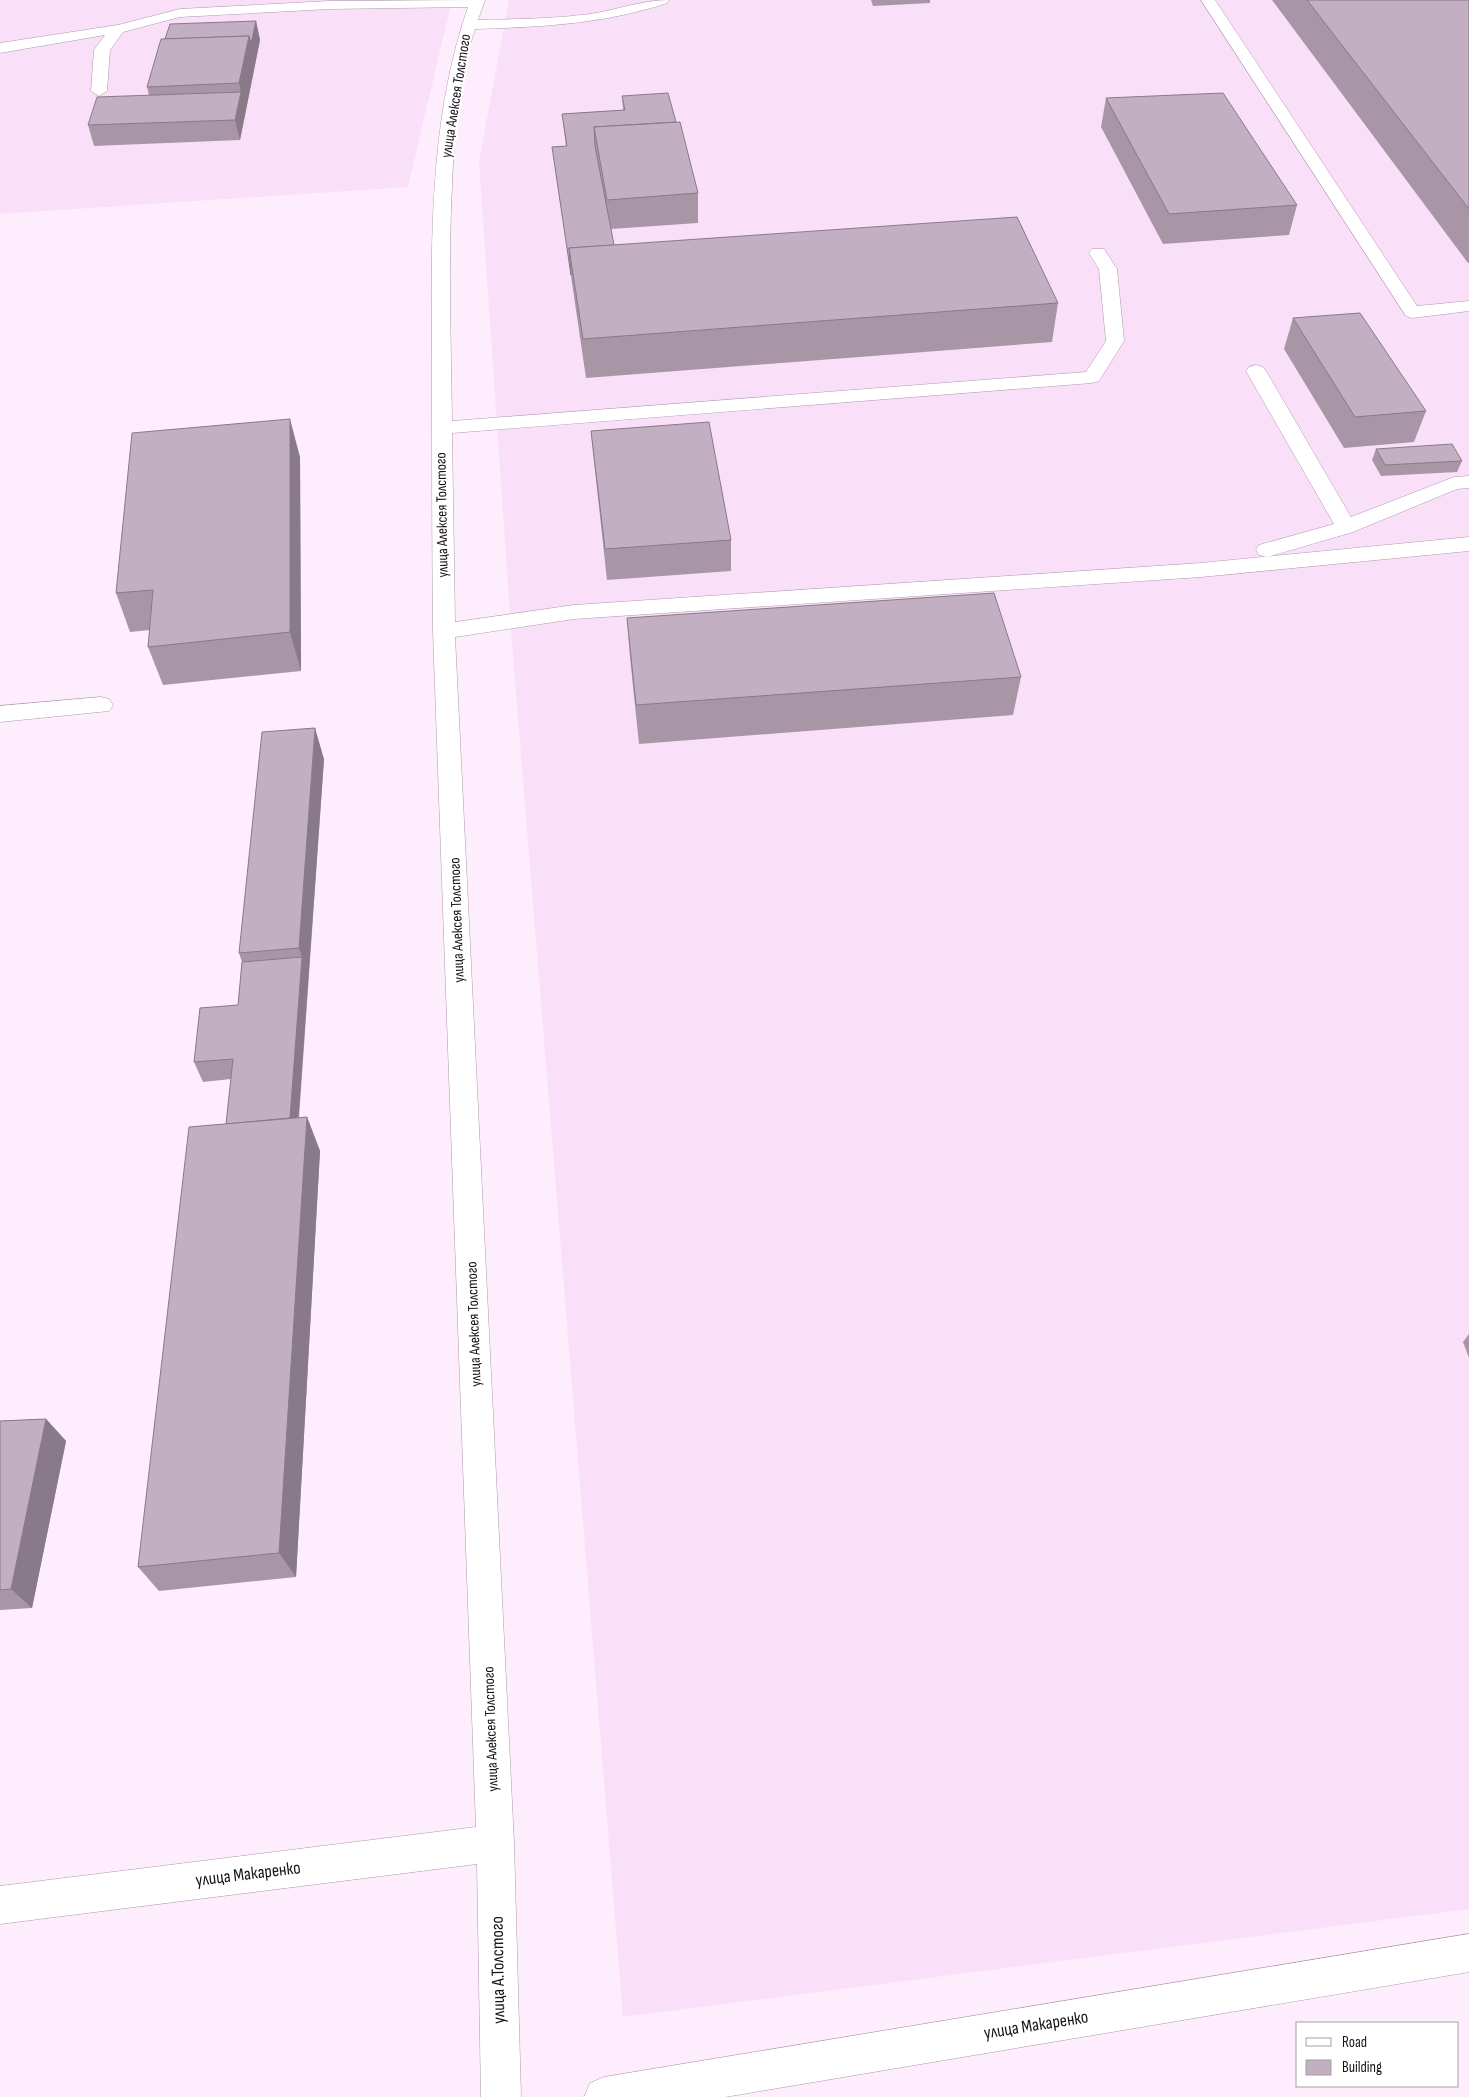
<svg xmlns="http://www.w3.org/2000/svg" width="1469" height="2097" viewBox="0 0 1469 2097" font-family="'Sofia Sans Condensed',sans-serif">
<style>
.built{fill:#fadff9}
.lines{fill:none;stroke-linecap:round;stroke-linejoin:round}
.minor-casing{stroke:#ac99ab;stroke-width:1}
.minor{fill:#fff;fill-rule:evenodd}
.wall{fill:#a896a7}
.shaded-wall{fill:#887a88}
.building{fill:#c3afc2;stroke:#887a88}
.labels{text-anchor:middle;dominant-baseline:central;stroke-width:4.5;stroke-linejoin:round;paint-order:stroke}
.street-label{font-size:15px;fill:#191219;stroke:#fff}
.near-street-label{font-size:18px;fill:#191219;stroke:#fff}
</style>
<rect width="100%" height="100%" fill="#feedfd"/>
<g class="built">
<path d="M0,0H452L408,187L0,214Z"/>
<path d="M509,0H1469V1909L623,2017L512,644L479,161Z"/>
</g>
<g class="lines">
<g class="minor-casing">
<g id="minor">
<path d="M485,0L478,20C516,19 553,19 590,14C617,10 642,0 669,0L667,3C604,24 541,27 475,29C458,79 454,134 452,186C448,265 451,343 452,421L1086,372L1106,341L1099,269L1089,253L1092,249H1104L1117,269L1124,341L1099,381L1092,383L452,433L455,622L574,605L1201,563L1469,537V551L1201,577L574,619L455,637L514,1843L521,2097H481L477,1864L0,1924V1886L476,1827L433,631C432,541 432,452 432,362C431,243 429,119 468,7L330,9L180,17L123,32L110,50L107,91L99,96L91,91L94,50L105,35L0,53V43L118,25L180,9L330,1Z"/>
<path d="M1201,0H1215L1417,306L1469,301V311L1412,318L1406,316Z"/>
<path d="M1256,365L1263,367L1266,371L1351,517L1454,477L1469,476V488L1457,489L1353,532L1267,557L1259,555L1256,550L1259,545L1334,524L1246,371L1249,367Z"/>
<path d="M101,697L109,699L113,705L109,711L0,722V706Z"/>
<path d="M1469,1934V1972L725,2097H584L590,2083L604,2077Z"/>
</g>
</g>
<use href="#minor" class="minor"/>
</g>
<g class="wall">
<path d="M871,0H930V3L873,6Z"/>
<path d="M1272,0H1469V263H1468Z"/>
<path d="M256,21L260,40L240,140L94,146L88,125L149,95L147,87L165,39Z"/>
<path d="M622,96L676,122L698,193V223L611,229L614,245L1058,303L1052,342L586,378L552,147L566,146L562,114L623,110Z"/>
<path d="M1106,98L1297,205L1289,235L1163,244L1101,127Z"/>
<path d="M1293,318L1426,411L1414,442L1344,448L1284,349Z"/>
<path d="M591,431L731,540V571L607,580L594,461Z"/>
<path d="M1376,449L1462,461L1457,472L1381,476L1372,460Z"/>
<path d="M300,457L301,671L163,685L148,647L150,630L130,632L116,593Z"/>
<path d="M627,618L1021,677L1013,715L639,744L630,657Z"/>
<path d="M324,759L299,1118L307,1117L320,1151L296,1577L159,1591L138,1567L226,1124L231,1079L203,1082L194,1062L238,1005L242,962L239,953Z"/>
<path d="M1469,1334V1358L1463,1342Z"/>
<path d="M46,1419L66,1441L32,1608L0,1610V1421Z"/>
</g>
<g class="shaded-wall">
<path d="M256,21L260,40L240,140L235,120L241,92L239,83L249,36Z"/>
<path d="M290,419L300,457L301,671L290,632Z"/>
<path d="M315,728L324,759L296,1152L288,1134L302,957L299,948Z"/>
<path d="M307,1117L320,1151L296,1577L279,1553Z"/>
<path d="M46,1419L66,1441L32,1608L11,1589Z"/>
</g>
<g class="building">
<path d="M1307,0H1469V209Z"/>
<path d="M256,21L251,44L249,36L165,39L170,24Z"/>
<path d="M249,36L239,83L147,87L161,39Z"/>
<path d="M241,92L235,120L88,125L97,97Z"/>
<path d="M668,93L676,122L594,127L595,146L614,245L569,248L571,275L552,147L567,146L562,114L625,110L622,96Z"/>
<path d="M1223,93L1297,205L1169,214L1106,98Z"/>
<path d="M680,122L698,193L607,200L594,127Z"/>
<path d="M1017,217L1058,303L583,339L569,248Z"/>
<path d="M1360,313L1426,411L1355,417L1293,318Z"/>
<path d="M290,419V632L148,647L153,590L116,593L132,433Z"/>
<path d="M709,422L731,540L605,549L591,431Z"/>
<path d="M1452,444L1462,461L1385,465L1376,449Z"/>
<path d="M994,593L1021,677L636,705L627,618Z"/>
<path d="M315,728L299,948L239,953L262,732Z"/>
<path d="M302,957L290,1118L226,1124L233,1059L194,1062L200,1008L238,1005L242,962Z"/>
<path d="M307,1117L279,1553L138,1567L189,1127Z"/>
<path d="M46,1419L11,1589L0,1590V1421Z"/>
</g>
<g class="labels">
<g class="street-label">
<text transform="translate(456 96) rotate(-81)">улица Алексея Толстого</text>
<text transform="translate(442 515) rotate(-91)">улица Алексея Толстого</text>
<text transform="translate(457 920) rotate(-92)">улица Алексея Толстого</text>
<text transform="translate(474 1324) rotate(-92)">улица Алексея Толстого</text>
<text transform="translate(491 1729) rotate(-92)">улица Алексея Толстого</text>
</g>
<g class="near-street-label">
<text transform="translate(248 1874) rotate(-7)">улица Макаренко</text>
<text transform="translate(498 1970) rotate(-91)">улица А.Толстого</text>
<text transform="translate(1036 2025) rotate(-9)">улица Макаренко</text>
</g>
</g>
<rect x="1296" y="2022" width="162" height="65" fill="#ffffff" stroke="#a3a0a3"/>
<rect x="1306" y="2038" width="25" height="8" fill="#ffffff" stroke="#a3a0a3"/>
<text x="1342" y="2047" font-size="15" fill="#191219">Road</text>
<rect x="1306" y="2060" width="25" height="15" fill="#c3afc2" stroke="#a3a0a3"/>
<text x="1342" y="2072" font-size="15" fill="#191219">Building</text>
</svg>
